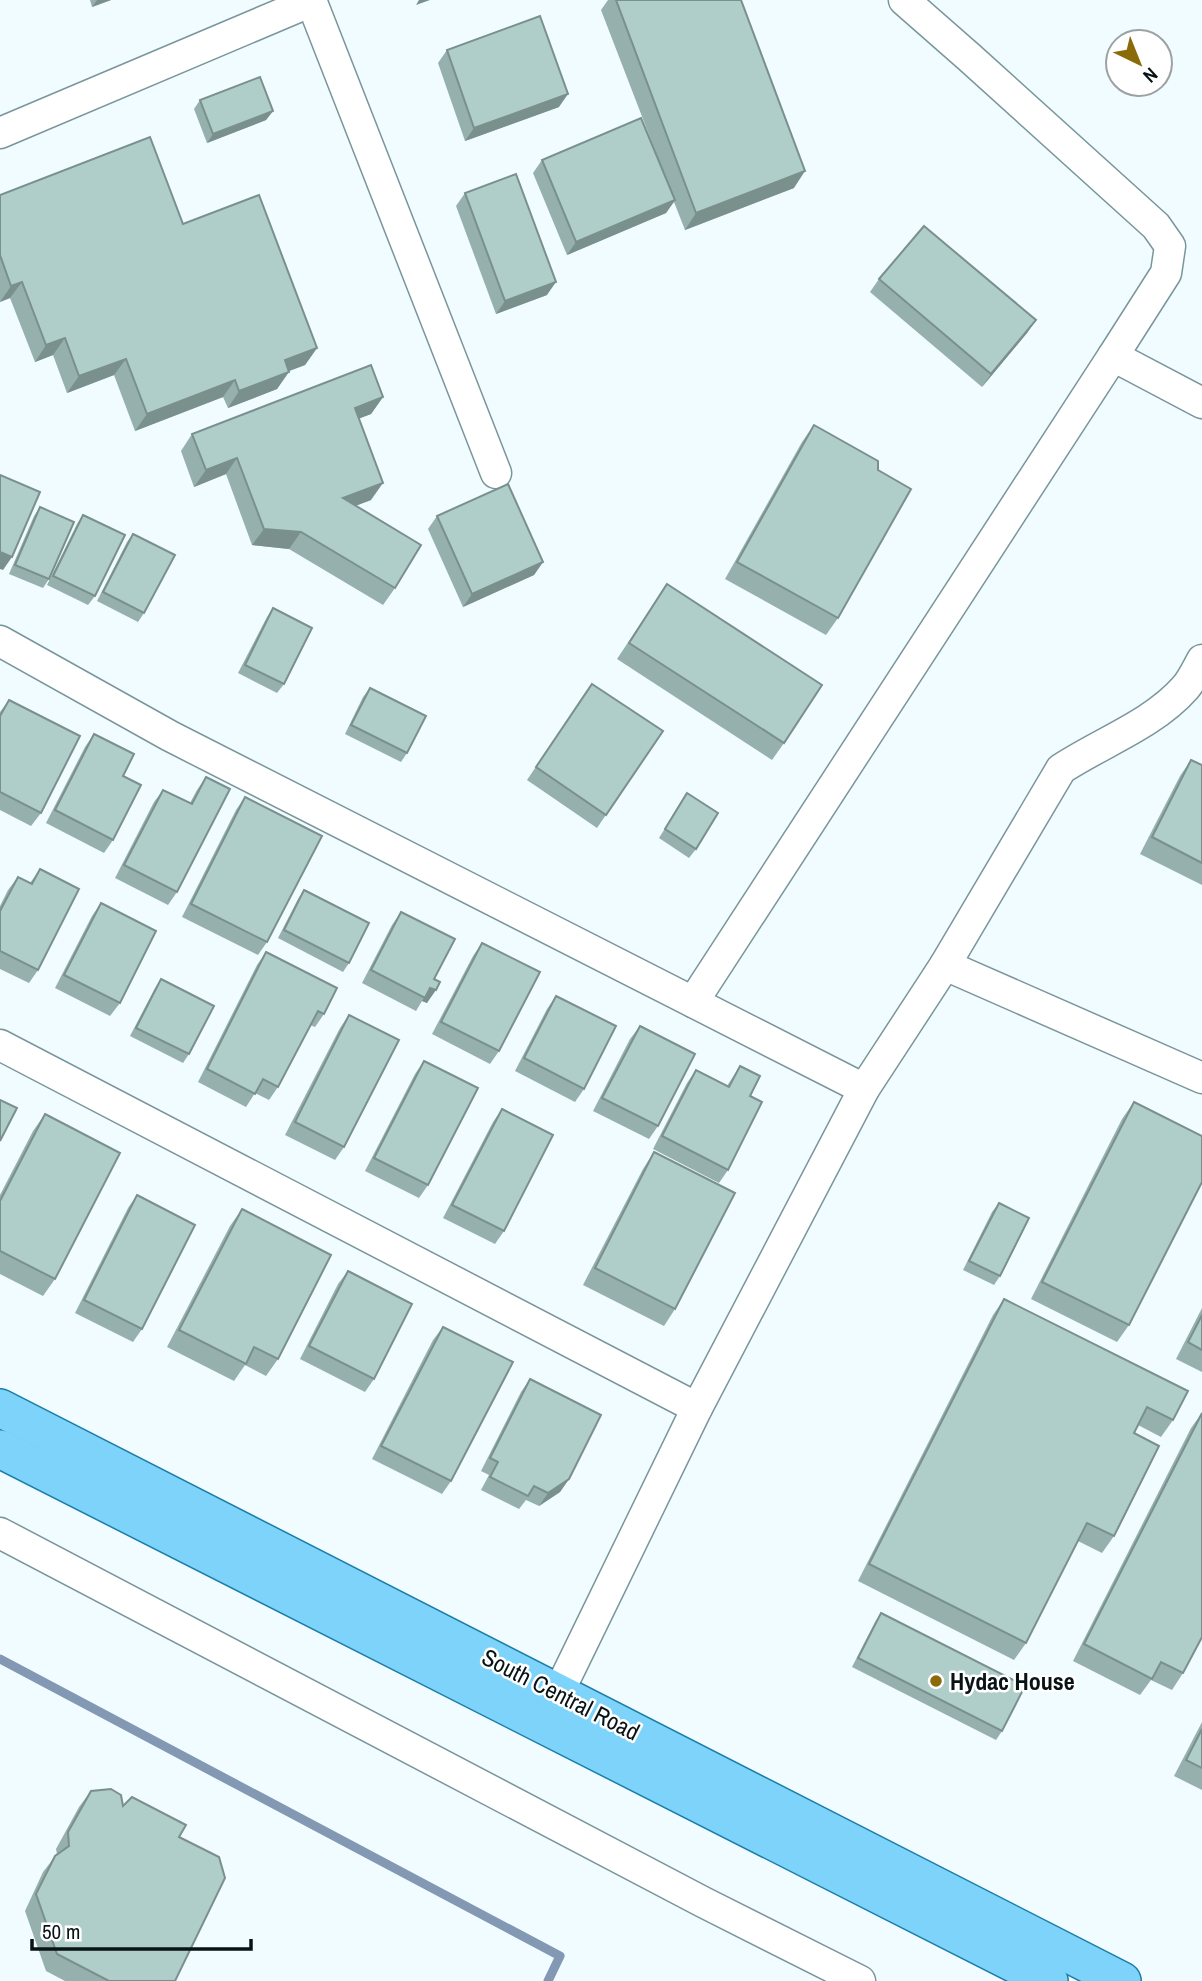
<svg xmlns="http://www.w3.org/2000/svg" width="1202" height="1981" viewBox="0 0 1202 1981" font-family="'Archivo Narrow',sans-serif">
<style>
.lines{fill:none;stroke-linecap:round;stroke-linejoin:round}
.stream{stroke:#8399b3;stroke-width:9}
.minor-casing{stroke:#79969b;stroke-width:33}
.major-casing{stroke:#1c7da7;stroke-width:40}
.minor{stroke:#fff;stroke-width:30}
.major{stroke:#7dd3f9;stroke-width:37}
.wall{fill:#96b0ad}
.shaded-wall{fill:#7a908d}
.building{fill:#afcdc9;stroke:#7a908d;stroke-width:2}
.poi-dot{fill:#8a6a09;stroke:#fff;stroke-width:2.5}
.labels{text-anchor:middle;dominant-baseline:central;stroke-width:5;stroke-linejoin:round;paint-order:stroke}
.poi-label{font-size:24px;font-weight:bold;fill:#081315;stroke:#fff;text-anchor:start}
.street-label{font-size:24px;fill:#081315;stroke:#fff}
</style>
<rect width="100%" height="100%" fill="#f0fcff"/>
<g class="lines">
<path class="stream" d="M0,1659L560,1956L548,1981"/>
<g class="minor-casing">
<g id="minor">
<path d="M311,0L496,473"/>
<path d="M904,0L969,57L1156,226L1170,246L1166,273L1113,356L1202,403"/>
<path d="M0,133L312,1"/>
<path d="M0,641L170,736L864,1089"/>
<path d="M945,965L1061,769C1102,742 1152,725 1185,688C1192,680 1197,669 1202,660"/>
<path d="M693,1002L1113,356"/>
<path d="M0,1045L697,1408"/>
<path d="M0,1533L703,1902L860,1981"/>
<path d="M549,1712L697,1408L864,1089L945,965L1202,1078"/>
</g>
</g>
<g class="major-casing">
<g id="major">
<path d="M0,1408L1122,1981"/>
<path d="M0,1449L1049,1981"/>
</g>
</g>
<use href="#minor" class="minor"/>
<use href="#major" class="major"/>
</g>
<g class="wall">
<path d="M90,0H111L92,7Z"/>
<path d="M608,0H741L794,188L685,230L674,202L666,213L567,255L533,173L542,160L658,158L601,10Z"/>
<path d="M447,50L559,107L465,141L438,63Z"/>
<path d="M200,100L273,111L266,120L207,143L194,109Z"/>
<path d="M465,193L547,295L496,314L456,206Z"/>
<path d="M0,195L183,224L317,348L305,365L289,371L277,389L228,408L223,397L135,431L114,375L67,393L53,355L35,362L10,298L0,302Z"/>
<path d="M879,279L1036,320L1027,333L982,387L870,292Z"/>
<path d="M383,397L371,414L359,418L371,500L355,506L395,588L383,605L289,549L252,545L226,474L194,487L181,451L192,434Z"/>
<path d="M814,425L838,618L826,635L725,579L802,442Z"/>
<path d="M40,507L49,579L43,588L9,574L34,516Z"/>
<path d="M83,515L95,596L88,605L47,585L77,524Z"/>
<path d="M437,516L543,562L534,575L463,607L428,529Z"/>
<path d="M133,534L144,613L138,622L97,601L127,542Z"/>
<path d="M667,584L784,743L772,760L617,659Z"/>
<path d="M273,608L284,684L277,693L238,673L267,617Z"/>
<path d="M592,684L663,731L597,828L527,780Z"/>
<path d="M370,688L407,753L401,762L345,734L363,697Z"/>
<path d="M9,700L41,813L31,826L0,810V712Z"/>
<path d="M94,734L123,776L113,840L104,853L46,823L85,747Z"/>
<path d="M1191,760L1202,765V885L1140,854L1180,776Z"/>
<path d="M206,777L177,892L168,905L115,878L154,802L163,790L190,803L197,790Z"/>
<path d="M687,793L696,849L689,858L659,838Z"/>
<path d="M245,797L267,942L258,955L182,917L236,810Z"/>
<path d="M40,869L38,970L29,983L0,969V906L8,890L18,877L30,883Z"/>
<path d="M304,890L349,963L343,972L278,938L298,899Z"/>
<path d="M101,903L120,1003L110,1016L55,988L92,916Z"/>
<path d="M401,912L434,979L427,1003L422,1001L416,1011L362,983L392,925Z"/>
<path d="M482,943L499,1051L490,1064L432,1034L473,956Z"/>
<path d="M266,952L324,1014L315,1027L310,1025L278,1087L269,1100L255,1093L246,1107L198,1082L257,965Z"/>
<path d="M161,979L189,1054L183,1063L130,1036L155,988Z"/>
<path d="M556,996L584,1089L575,1102L515,1071L547,1009Z"/>
<path d="M349,1015L344,1147L335,1160L285,1135L340,1028Z"/>
<path d="M640,1026L658,1126L649,1139L593,1111L630,1039Z"/>
<path d="M424,1061L428,1185L419,1198L365,1171L415,1074Z"/>
<path d="M740,1066L750,1096L728,1170L719,1183L653,1149L687,1083L696,1070L727,1086Z"/>
<path d="M1134,1102L1129,1325L1117,1342L1031,1299L1122,1119Z"/>
<path d="M502,1109L504,1231L495,1244L443,1218L493,1122Z"/>
<path d="M45,1114L55,1279L43,1296L0,1274V1195L33,1131Z"/>
<path d="M654,1152L675,1309L664,1326L583,1285L643,1169Z"/>
<path d="M137,1195L142,1329L133,1342L75,1313L128,1208Z"/>
<path d="M999,1203L1000,1276L994,1285L963,1270L992,1212Z"/>
<path d="M242,1209L278,1359L266,1376L245,1365L234,1381L167,1347L230,1226Z"/>
<path d="M348,1271L374,1379L365,1392L300,1359L338,1284Z"/>
<path d="M1004,1299L1173,1420L1161,1437L1138,1425L1134,1433L1114,1536L1102,1553L1078,1541L1026,1643L1014,1660L858,1581L993,1315Z"/>
<path d="M1202,1308V1372L1176,1359Z"/>
<path d="M443,1327L451,1481L442,1494L372,1459L433,1340Z"/>
<path d="M530,1379L569,1479L560,1492L539,1506L526,1500L519,1509L481,1490L489,1475L481,1471L521,1392Z"/>
<path d="M1202,1413L1183,1673L1172,1690L1151,1680L1140,1695L1073,1661L1191,1428Z"/>
<path d="M881,1613L1002,1731L996,1740L852,1667L875,1622Z"/>
<path d="M1202,1722V1790L1174,1776Z"/>
<path d="M91,1791L123,1806L179,1837L175,1981H65L46,1971L25,1911L43,1872L57,1854L56,1849L79,1807Z"/>
</g>
<g class="shaded-wall">
<path d="M97,0H111L92,7Z"/>
<path d="M419,0H430L416,5Z"/>
<path d="M568,94L559,107L465,141L474,128Z"/>
<path d="M273,111L266,120L207,143L213,134Z"/>
<path d="M805,171L794,188L685,230L696,213Z"/>
<path d="M675,200L666,213L567,255L576,242Z"/>
<path d="M22,282L10,298L0,302L11,286Z"/>
<path d="M556,282L547,295L496,314L505,301Z"/>
<path d="M1036,320L1027,333L982,387L991,374Z"/>
<path d="M65,338L53,355L35,362L46,345Z"/>
<path d="M317,348L305,365L273,377L285,360Z"/>
<path d="M126,359L114,375L67,393L79,376Z"/>
<path d="M289,372L277,389L228,408L239,391Z"/>
<path d="M235,380L223,397L135,431L147,414Z"/>
<path d="M383,397L371,414L343,425L355,408Z"/>
<path d="M237,458L226,474L194,487L206,470Z"/>
<path d="M383,483L371,500L331,515L343,498Z"/>
<path d="M264,529L301,532L289,549L252,545Z"/>
<path d="M0,552L12,557L3,570L0,569Z"/>
<path d="M543,562L534,575L463,607L472,594Z"/>
<path d="M430,988L436,990L427,1003L422,1001Z"/>
<path d="M569,1479L560,1492L539,1506L548,1493Z"/>
</g>
<g class="building">
<path d="M616,0H741L805,171L696,213Z"/>
<path d="M540,16L568,94L474,128L447,50Z"/>
<path d="M260,77L273,111L213,134L200,100Z"/>
<path d="M641,118L675,200L576,242L542,160Z"/>
<path d="M150,137L183,224L259,195L317,348L285,360L289,372L239,391L235,380L147,414L126,359L79,376L65,338L46,345L22,282L11,286L0,255V195Z"/>
<path d="M516,174L556,282L505,301L465,193Z"/>
<path d="M924,226L1036,320L991,374L879,279Z"/>
<path d="M371,365L383,397L355,408L383,483L343,498L421,545L395,588L301,532L264,529L237,458L206,470L192,434Z"/>
<path d="M814,425L878,461V470L911,489L838,618L737,562Z"/>
<path d="M0,475L40,492L12,557L0,552Z"/>
<path d="M508,484L543,562L472,594L437,516Z"/>
<path d="M40,507L74,522L49,579L15,565Z"/>
<path d="M83,515L125,535L95,596L53,576Z"/>
<path d="M133,534L175,555L144,613L103,592Z"/>
<path d="M667,584L822,685L784,743L629,643Z"/>
<path d="M273,608L312,628L284,684L245,665Z"/>
<path d="M592,684L663,731L606,815L536,767Z"/>
<path d="M370,688L426,716L407,753L351,725Z"/>
<path d="M9,700L80,736L41,813L0,792V716Z"/>
<path d="M94,734L134,754L123,776L141,785L113,840L55,810Z"/>
<path d="M1191,760L1202,765V863L1152,837Z"/>
<path d="M206,777L230,789L177,892L124,865L163,790L192,804Z"/>
<path d="M687,793L718,813L696,849L665,829Z"/>
<path d="M245,797L322,836L267,942L191,904Z"/>
<path d="M40,869L79,889L38,970L0,951V911L18,877L32,884Z"/>
<path d="M304,890L369,923L349,963L284,930Z"/>
<path d="M101,903L156,931L120,1003L64,975Z"/>
<path d="M401,912L455,939L434,979L440,982L436,990L430,988L425,998L371,970Z"/>
<path d="M482,943L540,972L499,1051L441,1022Z"/>
<path d="M266,952L337,988L324,1014L318,1011L278,1087L263,1079L255,1094L207,1069Z"/>
<path d="M161,979L214,1006L189,1054L136,1028Z"/>
<path d="M556,996L616,1026L584,1089L524,1058Z"/>
<path d="M349,1015L399,1040L344,1147L295,1122Z"/>
<path d="M640,1026L695,1054L658,1126L602,1098Z"/>
<path d="M424,1061L478,1088L428,1185L374,1158Z"/>
<path d="M740,1066L760,1076L750,1096L762,1102L728,1170L662,1136L696,1070L729,1087Z"/>
<path d="M0,1100L17,1108L0,1141Z"/>
<path d="M1134,1102L1202,1136V1182L1129,1325L1042,1282Z"/>
<path d="M502,1109L553,1135L504,1231L452,1205Z"/>
<path d="M45,1114L120,1153L55,1279L0,1251V1201Z"/>
<path d="M654,1152L735,1193L675,1309L595,1268Z"/>
<path d="M137,1195L195,1225L142,1329L84,1300Z"/>
<path d="M999,1203L1029,1218L1000,1276L969,1261Z"/>
<path d="M242,1209L331,1255L278,1359L254,1347L246,1364L179,1330Z"/>
<path d="M348,1271L412,1304L374,1379L309,1346Z"/>
<path d="M1004,1299L1188,1391L1173,1420L1147,1407L1134,1433L1159,1446L1114,1536L1087,1523L1026,1643L869,1564Z"/>
<path d="M1202,1315V1350L1188,1342Z"/>
<path d="M443,1327L513,1362L451,1481L381,1446Z"/>
<path d="M530,1379L601,1415L569,1479L548,1493L534,1486L528,1496L490,1477L498,1462L490,1458Z"/>
<path d="M1202,1413V1637L1183,1673L1161,1662L1152,1679L1084,1644Z"/>
<path d="M881,1613L1025,1686L1002,1731L858,1658Z"/>
<path d="M1202,1729V1768L1186,1760Z"/>
<path d="M111,1789L121,1795L123,1806L132,1797L186,1825L179,1837L219,1857L225,1878L175,1981H109L57,1954L36,1894L55,1856L69,1846L68,1832L91,1791Z"/>
</g>
<circle class="poi-dot" cx="936" cy="1681" r="7"/>
<g class="labels">
<g class="poi-label">
<text x="950" y="1681">Hydac House</text>
</g>
<g class="street-label">
<text transform="translate(561 1694) rotate(27)">South Central Road</text>
</g>
</g>
<g transform="translate(1139 63) rotate(137)"><circle r="33" fill="#ffffff" stroke="#9ca1a1" stroke-width="2"/>
<path d="M0-5L12 26L0 18L-12 26Z" fill="#8a6a09"/>
<text y="-10" font-size="19" font-weight="bold" text-anchor="middle" fill="#081315">N</text>
</g>
<path d="M32 1939v10h219v-10" fill="none" stroke="#081315" stroke-width="3.5"/>
<text x="42" y="1939" font-size="21" fill="#081315" stroke="#ffffff" stroke-width="5" paint-order="stroke">50 m</text>
</svg>
